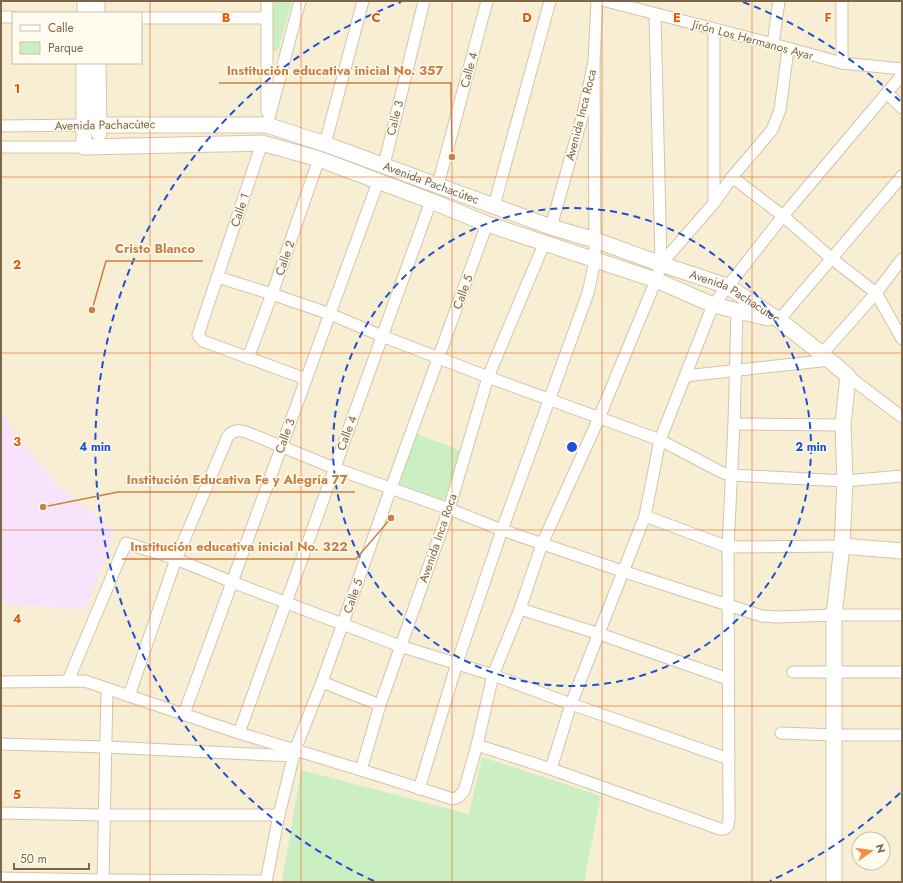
<svg xmlns="http://www.w3.org/2000/svg" width="903" height="883" viewBox="0 0 903 883" font-family="Jost,sans-serif">
<style>
.residential{fill:#f7eed4;fill-rule:evenodd}
.education{fill:#f7e3fb}
.green{fill:#cceec3}
.lines{fill:none;stroke-linecap:round;stroke-linejoin:round}
.street-casing{stroke:#d3c4ab;stroke-width:13}
.secondary-casing{stroke:#d6c6a8;stroke-width:17}
.street{stroke:#fff;stroke-width:11}
.secondary{stroke:#fff;stroke-width:15}
.grid{fill:none;stroke:#e8590c;stroke-width:1;stroke-opacity:0.55}
.ring{fill:none;stroke:#1d4ed8;stroke-width:2;stroke-dasharray:7 5}
.labels{text-anchor:middle;dominant-baseline:central;stroke-width:3;stroke-linejoin:round;paint-order:stroke}
.street-label{font-size:12px;fill:#7c6548;stroke:#fffcef}
.grid-label{font-size:13px;text-anchor:middle;font-weight:bold;fill:#e8590c;stroke:#fffcef;stroke-width:3;stroke-linejoin:round;paint-order:stroke}
.centre{fill:#1d4ed8;stroke:#fffcef;stroke-width:2}
.ring-label{font-size:12px;text-anchor:middle;font-weight:bold;fill:#1d4ed8;stroke:#fffcef;stroke-width:3;stroke-linejoin:round;paint-order:stroke}
.leader{fill:none;stroke:#cb7f43;stroke-width:1.5}
.callout-dot{fill:#cb7f43;stroke:#fffcef;stroke-width:1.5}
.callout-label{font-size:13px;text-anchor:middle;font-weight:bold;fill:#cb7f43;stroke:#fffcef;stroke-width:3;stroke-linejoin:round;paint-order:stroke}
</style>
<rect width="100%" height="100%" fill="#fefae7"/>
<path class="residential" d="M1,1H902V882H1ZM13,13H141V63H13ZM859,839H883V863H859Z"/>
<path class="education" d="M1,409L17,436L56,484L115,531L86,609L29,606L1,603Z"/>
<g class="green">
<path d="M271,1H292L279,47L277,51H274L271,48Z"/>
<path d="M417,434L462,451L443,503L398,488Z"/>
<path d="M482,757L601,796L584,882H282L301,770L469,814Z"/>
</g>
<g class="lines">
<g class="street-casing">
<g id="street">
<path d="M267,1V111"/>
<path d="M606,1L773,44L842,63L902,69"/>
<path d="M1,17H13"/>
<path d="M141,18H266"/>
<path d="M714,29V203"/>
<path d="M773,44L779,1"/>
<path d="M842,63V1"/>
<path d="M887,93L902,108"/>
<path d="M267,125L300,1"/>
<path d="M1,126L84,125"/>
<path d="M262,143L198,335L203,341L306,379"/>
<path d="M325,144L363,1"/>
<path d="M1,147H84"/>
<path d="M384,165L424,1"/>
<path d="M732,177L783,216L831,258L876,293L902,339"/>
<path d="M438,185L487,1"/>
<path d="M494,206L550,1"/>
<path d="M551,227L583,114L594,61L597,1"/>
<path d="M661,264L714,203L732,177L772,130L780,110L788,49"/>
<path d="M217,277L272,294L330,314L382,336L488,377L660,440L723,473L731,475L845,481L902,476"/>
<path d="M779,320L902,176"/>
<path d="M822,354L876,293L902,259"/>
<path d="M248,358L272,294L319,159"/>
<path d="M685,376L830,360"/>
<path d="M848,376L902,417"/>
<path d="M734,424L843,425"/>
<path d="M645,516L728,547L842,546"/>
<path d="M520,609L600,634L728,679"/>
<path d="M793,672H902"/>
<path d="M68,681L126,543L176,559L232,582L400,646L493,675L571,704L729,759"/>
<path d="M1,682L85,681L239,733L361,770L380,705L449,509L488,377L544,244"/>
<path d="M322,682L380,705"/>
<path d="M129,696L176,559L228,436C234,430 238,430 246,432L334,468L449,509L502,530L622,571L762,616L776,617L834,615H902"/>
<path d="M184,714L378,182"/>
<path d="M239,733L431,201"/>
<path d="M781,733L835,735H902"/>
<path d="M1,744L106,747L293,756"/>
<path d="M477,745L493,675L520,609L542,544L599,418L656,280L661,264L655,14"/>
<path d="M551,769L571,704L645,516L660,440L713,305L783,216L902,75"/>
<path d="M361,770L453,799L458,797L464,791L477,745L551,769L720,829H724L728,826L729,819L728,547L734,424L737,310"/>
<path d="M419,789L457,663L502,530L588,293L595,260L594,61"/>
<path d="M1,813L104,815H279"/>
<path d="M1,878L103,880L266,881"/>
<path d="M103,882L107,690"/>
<path d="M266,882L279,815L295,750L322,682L391,488L487,224"/>
</g>
</g>
<g class="secondary-casing">
<g id="secondary">
<path d="M85,1V13"/>
<path d="M97,13V1"/>
<path d="M84,63V147L262,143L319,159L431,201L487,224L656,280L713,305L768,318"/>
<path d="M98,63L99,133"/>
<path id="s1" d="M84,125H267L325,144L551,227L595,240L661,264L727,286L779,320L822,354L848,376L843,425L845,481L842,546L834,615V882"/>
<path d="M842,546L902,551"/>
</g>
</g>
<use href="#street" class="street"/>
<use href="#secondary" class="secondary"/>
</g>
<path class="grid" d="M150,1V882M301,1V882M452,1V882M602,1V882M752,1V882M1,177H902M1,353H902M1,530H902M1,706H902"/>
<g class="ring">
<circle cx="572" cy="447" r="239"/>
<path d="M900 793A477 477 0 0 1 770 881M374 881A477 477 0 0 1 401 2M743 2A477 477 0 0 1 900 101"/>
</g>
<g class="labels">
<g class="street-label">
<text transform="translate(753 40) rotate(15)">Jirón Los Hermanos Ayar</text>
<text transform="translate(469 70) rotate(-75)">Calle 4</text>
<text transform="translate(581 115) rotate(-76)">Avenida Inca Roca</text>
<text transform="translate(395 118) rotate(-76)">Calle 3</text>
<text transform="translate(105 125) rotate(-1)">Avenida Pachacútec</text>
<text stroke="none"><textPath href="#s1" startOffset="357">Avenida Pachacútec</textPath></text>
<text transform="translate(240 210) rotate(-71)">Calle 1</text>
<text transform="translate(285 258) rotate(-71)">Calle 2</text>
<text transform="translate(463 292) rotate(-70)">Calle 5</text>
<text stroke="none"><textPath href="#s1" startOffset="682">Avenida Pachacútec</textPath></text>
<text transform="translate(347 433) rotate(-70)">Calle 4</text>
<text transform="translate(285 436) rotate(-70)">Calle 3</text>
<text transform="translate(438 538) rotate(-71)">Avenida Inca Roca</text>
<text transform="translate(353 596) rotate(-71)">Calle 5</text>
</g>
</g>
<g class="grid-label">
<text x="226" y="22">B</text>
<text x="376" y="22">C</text>
<text x="527" y="22">D</text>
<text x="677" y="22">E</text>
<text x="828" y="22">F</text>
<text x="17" y="93">1</text>
<text x="17" y="269">2</text>
<text x="17" y="446">3</text>
<text x="17" y="623">4</text>
<text x="17" y="799">5</text>
</g>
<circle cx="572" cy="447" r="6" class="centre"/>
<g class="ring-label">
<text x="811" y="451">2 min</text>
<text x="95" y="451">4 min</text>
</g>
<path class="leader" d="M452 157L451 83H219M92 310L106 261H203M43 507L118 492H355M391 518L356 559H122"/>
<g class="callout-dot">
<circle cx="452" cy="157" r="4"/>
<circle cx="92" cy="310" r="4"/>
<circle cx="43" cy="507" r="4"/>
<circle cx="391" cy="518" r="4"/>
</g>
<g class="callout-label">
<text x="335" y="75">Institución educativa inicial No. 357</text>
<text x="155" y="253">Cristo Blanco</text>
<text x="237" y="484">Institución Educativa Fe y Alegría 77</text>
<text x="239" y="551">Institución educativa inicial No. 322</text>
</g>
<rect width="903" height="883" fill="none" stroke="#7c6548" stroke-width="4"/>
<rect x="12" y="12" width="130" height="52" fill="#fffcef" stroke="#cbc0ac"/>
<rect x="20" y="25" width="20" height="6" fill="#ffffff" stroke="#cbc0ac"/>
<text x="48" y="32" font-size="12" fill="#7c6548">Calle</text>
<rect x="20" y="42" width="20" height="12" fill="#cceec3" stroke="#cbc0ac"/>
<text x="48" y="52" font-size="12" fill="#7c6548">Parque</text>
<g transform="translate(871 851) rotate(76)"><circle r="19" fill="#fffcef" stroke="#cbc0ac"/>
<path d="M0-3L7 15L0 10L-7 15Z" fill="#f58d40"/>
<text y="-6" font-size="11" font-weight="bold" text-anchor="middle" fill="#7c6548">N</text>
</g>
<path d="M14 863v6h75v-6" fill="none" stroke="#7c6548" stroke-width="2"/>
<text x="20" y="863" font-size="12" fill="#7c6548" stroke="#fffcef" stroke-width="3" paint-order="stroke">50 m</text>
</svg>
